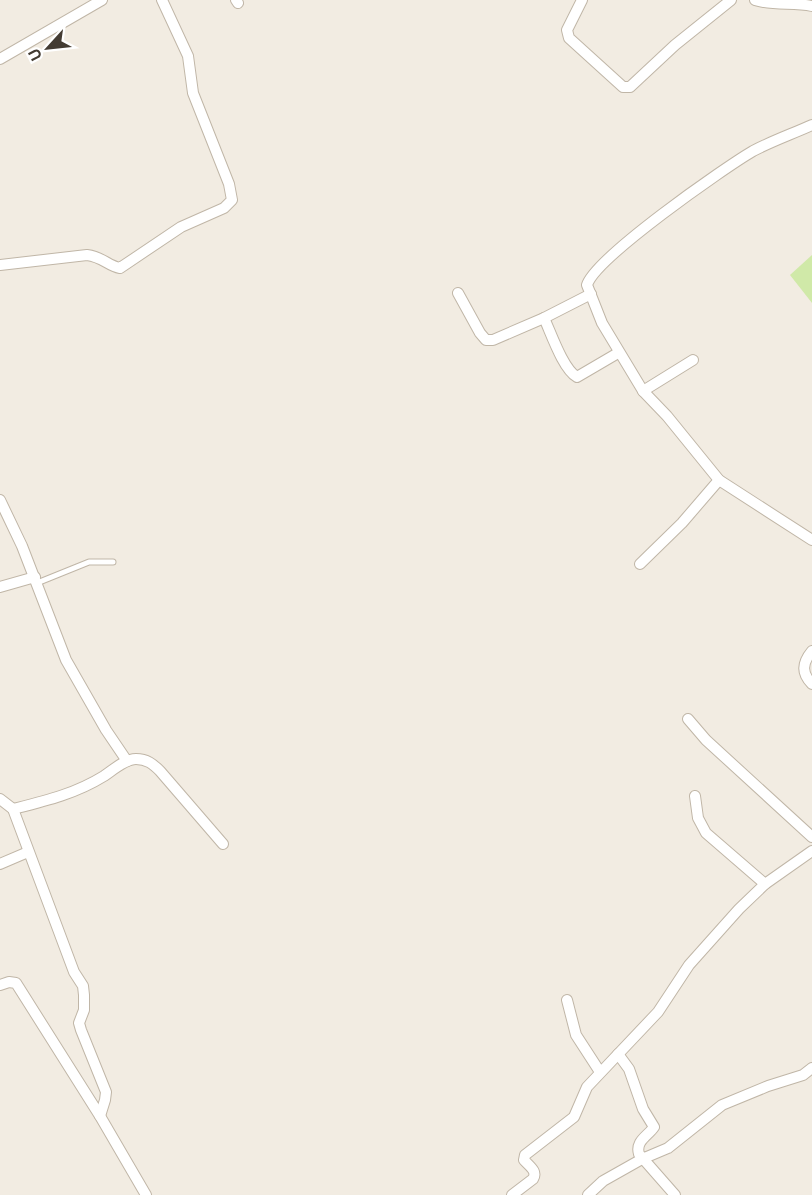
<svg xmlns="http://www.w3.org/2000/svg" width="812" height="1195" viewBox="0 0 812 1195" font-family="'DM Sans',sans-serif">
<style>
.green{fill:#d0e9a8}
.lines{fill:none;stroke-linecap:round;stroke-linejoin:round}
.lane-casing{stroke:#c0b6a7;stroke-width:7}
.street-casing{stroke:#c0b6a7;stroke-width:12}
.lane{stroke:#fff;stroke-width:5}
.street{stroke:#fff;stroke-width:10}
</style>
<rect width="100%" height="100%" fill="#f2ece2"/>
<path class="green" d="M812,255V303L790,275Z"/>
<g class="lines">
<g class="lane-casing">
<path id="lane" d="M37,583L89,562H113"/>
</g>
<g class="street-casing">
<g id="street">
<path d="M236,0L238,3"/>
<path d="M582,0L567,30L569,38L623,87H630L675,45L731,0"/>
<path d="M755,0C773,6 793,2 812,6"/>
<path d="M0,59L102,0"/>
<path d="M812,125C792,134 772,141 753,151C724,168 595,258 587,285L602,323L643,391L667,416L719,480L812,540"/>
<path d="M0,265L87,255C103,257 108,266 120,268L181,227L224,208L232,200L229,184L193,93L188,56L162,0"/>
<path d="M458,293L480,333L486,340H493L544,318L591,294"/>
<path d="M544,318C551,333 563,369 577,377L618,353"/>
<path d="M643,391L693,360"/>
<path d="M0,500L22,546L66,660L106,730L127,761"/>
<path d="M640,564L682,523L719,480"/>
<path d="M0,587L35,577"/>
<path d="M812,651C802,663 801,673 812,684"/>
<path d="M688,719L706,740L812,837"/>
<path d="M695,796L698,818L706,833L765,884"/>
<path d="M0,799L13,809L74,972L83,986L84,995V1010L79,1023L81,1030L106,1092L105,1100L100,1116"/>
<path d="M13,809C45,801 75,794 104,776C113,770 125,759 136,759C147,759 153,764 160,771L223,844"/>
<path d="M0,864L28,852"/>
<path d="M0,985L9,982L16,983L100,1116L146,1195"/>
<path d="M567,1000L576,1035L600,1072"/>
<path d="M618,1054L629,1069L643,1109L654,1127C648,1136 635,1141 639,1154L675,1195"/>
<path d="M512,1195L533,1179C538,1171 529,1166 524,1160L525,1155L574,1117L587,1087L658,1012L689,965L739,909L765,884L812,851"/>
<path d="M588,1195L603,1181L642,1159L668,1148L722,1105L768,1086L803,1075L812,1068"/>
</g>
</g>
<use href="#lane" class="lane"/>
<use href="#street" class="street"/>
</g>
<g transform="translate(48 48) rotate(243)" stroke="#ffffff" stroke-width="4.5" paint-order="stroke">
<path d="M0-4.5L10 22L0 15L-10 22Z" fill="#433b32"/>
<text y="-9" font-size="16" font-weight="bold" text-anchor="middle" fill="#433b32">U</text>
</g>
</svg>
